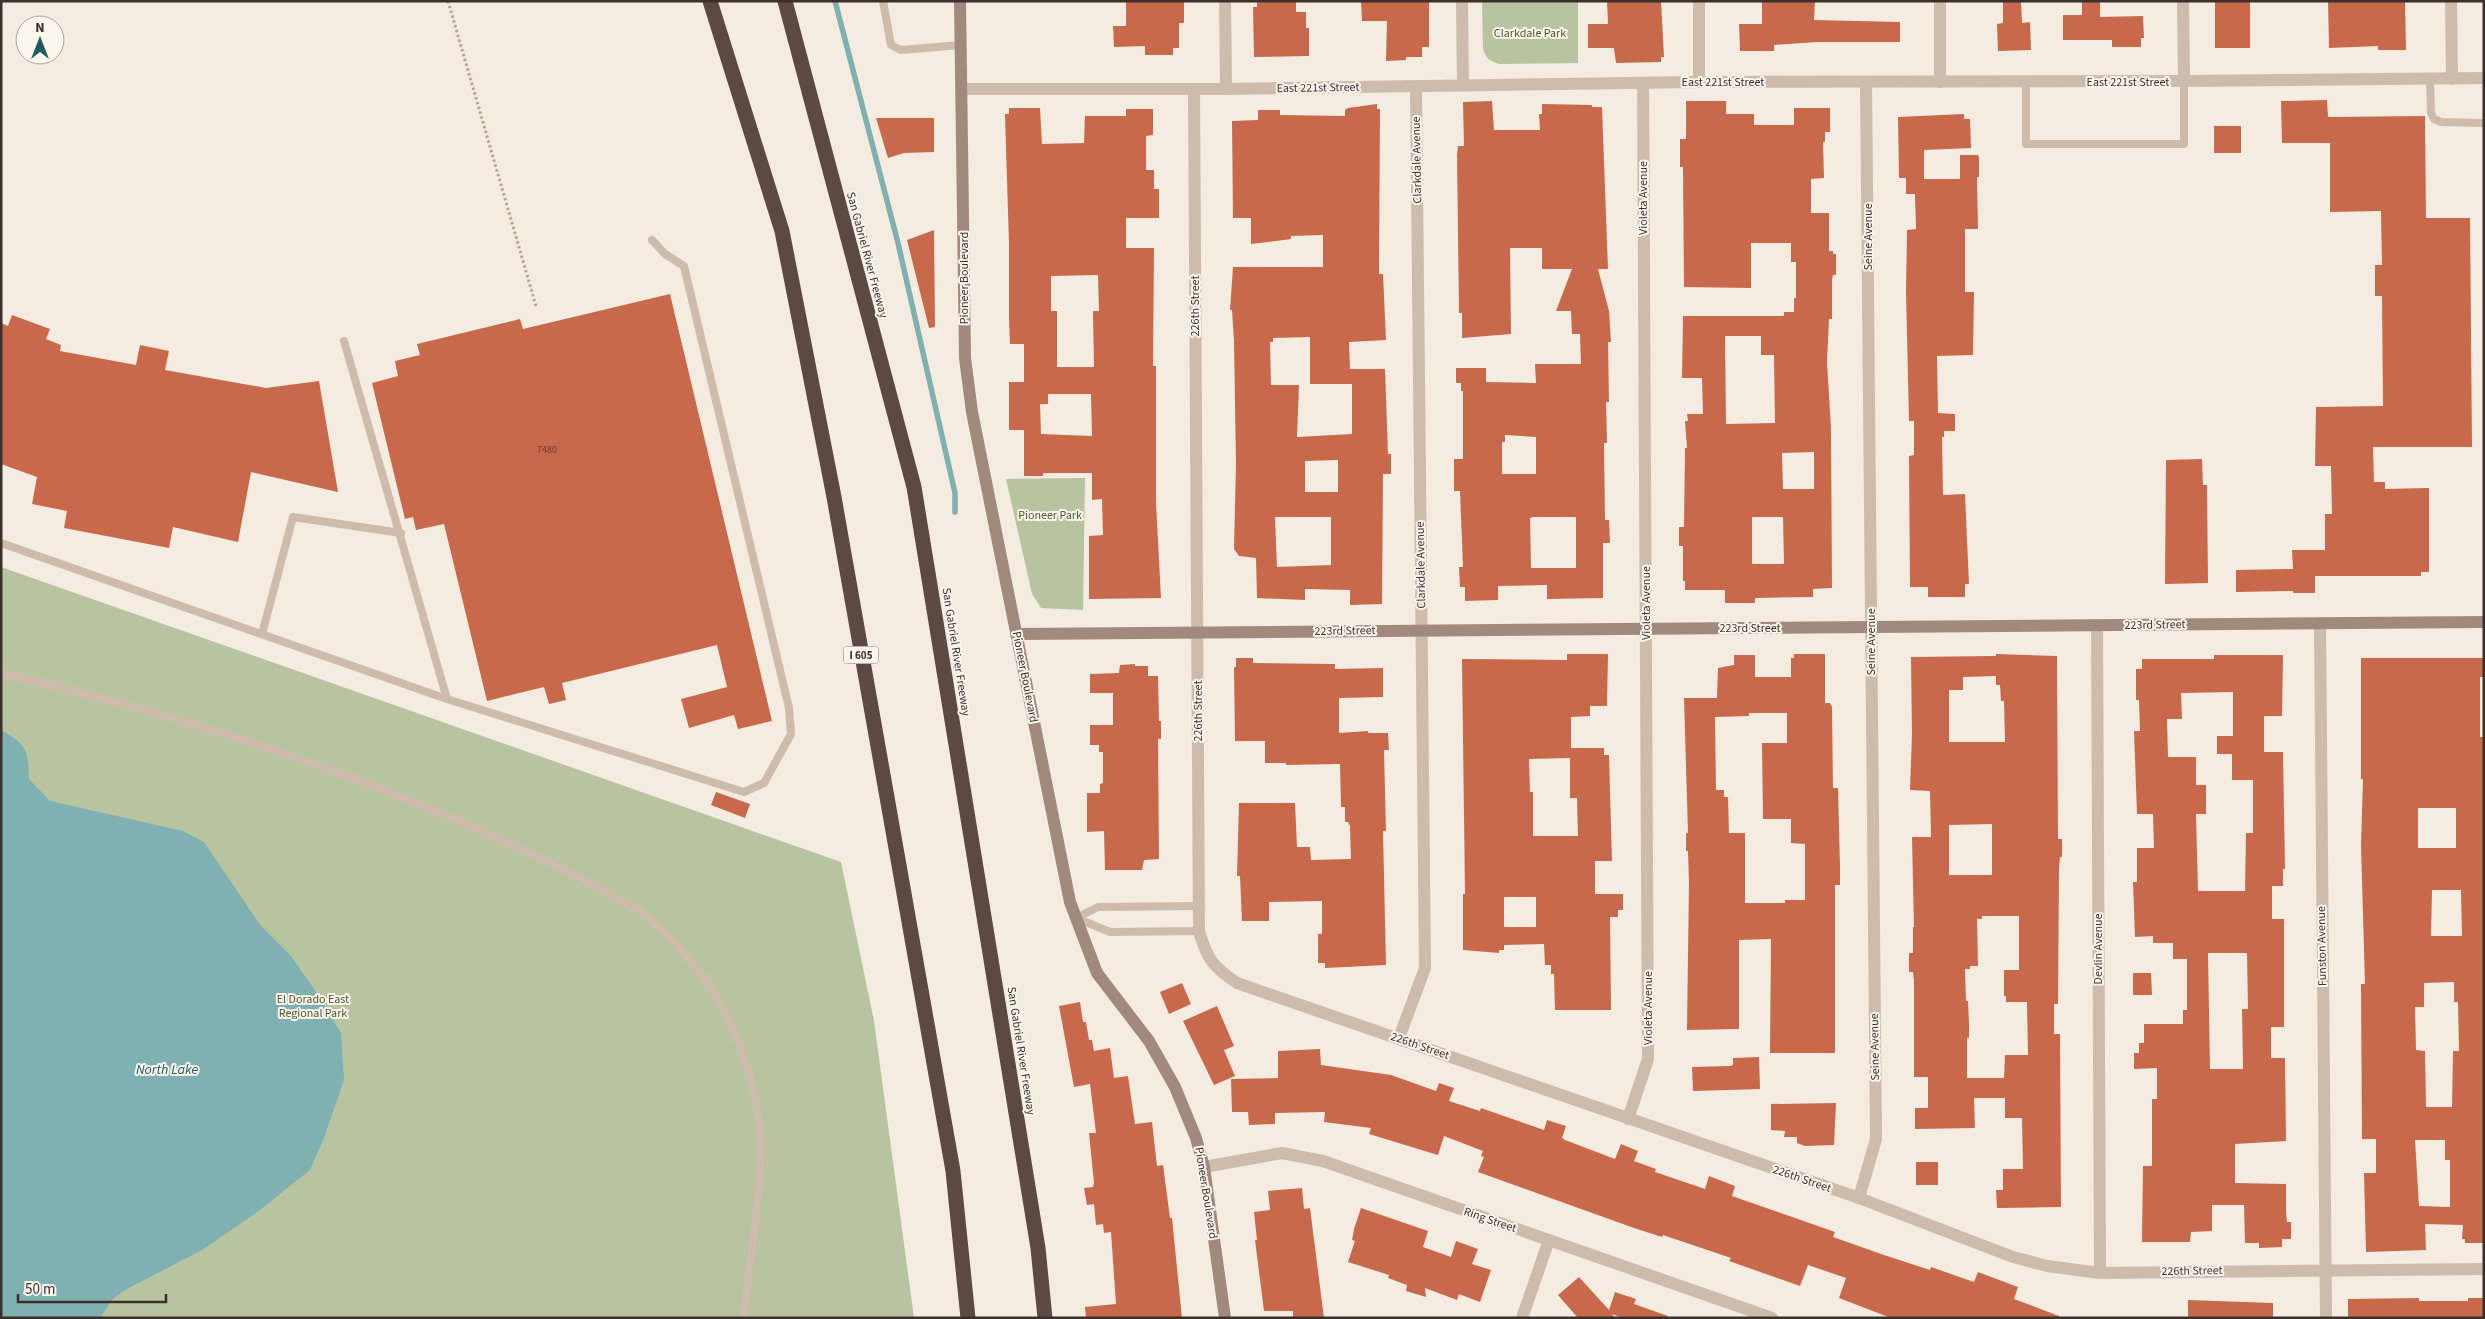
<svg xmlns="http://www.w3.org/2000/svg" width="2485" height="1319" viewBox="0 0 2485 1319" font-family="'Source Sans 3',sans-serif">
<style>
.green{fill:#b8c4a0}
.water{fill:#7fb0b2}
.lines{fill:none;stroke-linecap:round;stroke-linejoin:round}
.stream{stroke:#7fb0b2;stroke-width:5.5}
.building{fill:#c8694b;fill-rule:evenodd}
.path{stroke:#b9a596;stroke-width:3;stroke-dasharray:2.5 2.5;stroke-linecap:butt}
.lane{stroke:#cdbbac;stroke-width:8}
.street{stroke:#cdbbac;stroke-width:12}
.secondary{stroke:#a18a7d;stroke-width:12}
.highway{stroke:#5c4a42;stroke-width:15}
.labels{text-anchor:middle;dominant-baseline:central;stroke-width:4;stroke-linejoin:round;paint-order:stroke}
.number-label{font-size:10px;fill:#5e3e33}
.shield{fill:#fbf5ee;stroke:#756b66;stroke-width:1}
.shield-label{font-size:11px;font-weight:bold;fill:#3b302b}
.park-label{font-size:12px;fill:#4a5a2e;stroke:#fbf5ee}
.street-label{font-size:12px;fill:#3b302b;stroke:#fbf5ee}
.water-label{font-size:14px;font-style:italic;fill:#1f5a5e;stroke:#fbf5ee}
</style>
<rect width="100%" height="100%" fill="#f4ebe1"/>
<g class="green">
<path d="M1482,1H1578V63L1499,64C1490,61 1485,58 1483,48Z"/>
<path d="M1085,478L1083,610L1041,608L1032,594L1006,479Z"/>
<path d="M1,567L841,862L874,1021L914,1318H1Z"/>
</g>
<path class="water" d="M1,730C27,745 28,749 29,779L50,801L183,831L204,842L261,926L291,956L314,989L341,1033L344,1080L324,1138L310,1170L256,1213L202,1250L125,1290L113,1299L100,1318H1Z"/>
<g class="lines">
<path class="stream" d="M835,1L898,243L955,493V512"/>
</g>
<g class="building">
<path d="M1126,1H1184V23H1179V48H1173V55H1145V46L1114,47L1113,26H1126Z"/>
<path d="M1257,1H1296V12H1306V28H1309V56L1254,57L1253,7H1257Z"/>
<path d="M1361,1H1429V47H1422V57H1406V60L1386,61L1387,21H1362Z"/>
<path d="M1607,1H1661L1664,57H1661V62L1616,63L1614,48H1588V24H1608Z"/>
<path d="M1762,1H1815L1814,20L1900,22V42H1817L1774,45V51H1740L1739,24H1762Z"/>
<path d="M2003,1H2021L2022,23L2030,22L2031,50L1998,51L1997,24L2003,23Z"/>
<path d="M2082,1H2100V17L2143,16L2144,38H2141V47H2112V40H2063V15H2082Z"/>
<rect x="2215" y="1" width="35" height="47"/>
<path d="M2328,1H2405L2406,50H2378V46L2329,48Z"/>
<path d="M2327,100L2328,117L2425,116L2426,218H2470L2472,447H2373L2374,482H2385V489L2429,488V572H2421V576H2315V593H2293V591L2236,592V570L2293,569L2292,550H2325V514H2332L2331,466H2315L2316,407L2383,406L2382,296H2375V265H2382L2381,211L2330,212V143H2282L2281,101Z"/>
<path d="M1492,101L1494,130H1540L1539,114H1542V104L1592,105V107H1602L1608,269H1598L1609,311L1611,342H1608L1609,402H1606L1607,443H1604L1605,520H1609L1610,543H1603V598L1547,599V585L1498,586V600L1465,601V587H1460L1459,567H1463L1460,491H1454V459H1463V391H1461V383H1456V368H1486V382L1536,383L1535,364H1581L1580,334H1572L1571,311H1556L1572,269H1542V248H1510L1511,334L1462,338V313H1459L1457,156L1458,146H1464L1463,102ZM1505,435L1536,437V474H1502V442H1505ZM1533,517H1576V568H1531L1530,518Z"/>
<path d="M1686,101H1726V114H1754V125H1794V108H1830V132H1825V142H1823L1824,178L1811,179V213H1829V251H1833V254H1836V275H1833L1832,279V319H1829L1827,362L1831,428L1832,588L1813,589V597L1755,598V603H1725V590H1685V581H1683V546H1679V527H1684L1685,448H1687L1685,421H1688L1687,414H1703L1702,378H1682L1683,316H1784V312H1794V298H1796V262H1791V243H1751V288L1684,287L1683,167H1680V139H1686ZM1725,336H1761V355H1774L1775,423L1726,424ZM1814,452V489H1783L1782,453ZM1752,517H1783L1784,564H1752Z"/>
<path d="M1377,104V109H1380L1379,274H1383L1386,340L1349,342L1350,369H1385L1388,454H1391V474H1383L1382,604L1350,605V590L1305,589V600L1257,598L1256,558L1239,556L1234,549L1236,464L1234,341L1232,310H1230L1233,267H1323V235L1291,236V239L1251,244V218H1233L1232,121L1258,120V110H1280V115L1345,116V110L1348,108ZM1310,337V384H1352V434L1297,437L1299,385H1271L1270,342H1273V338ZM1338,460V492H1305V461ZM1275,517H1331V565L1277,567Z"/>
<path d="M1009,108H1040L1042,144L1084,143L1085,116H1126V109H1153V135L1146,136V170H1154V189H1159V218H1126V248H1154L1153,366H1156V502L1161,598L1089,599V536L1103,535L1102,499L1092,500V473H1043V476H1024V430H1009V382H1024V344H1010L1009,320V244L1005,114H1009ZM1098,275L1099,311H1093L1094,367H1057V311H1051V276ZM1048,394H1091L1092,436L1041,434L1040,404H1048Z"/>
<path d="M1964,114V119H1970L1971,148L1924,150V179H1960V155H1978L1979,157V177H1977L1978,229H1965V292H1974L1973,355L1937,356L1938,413L1955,414V431H1944V437H1942L1943,495L1965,494L1969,584H1965V597H1928V587H1910L1909,456L1914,455V421H1909L1906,292L1907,230L1916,229L1915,194H1906V178H1899L1898,117Z"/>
<path d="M876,118H934V152L904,153L888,158Z"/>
<rect x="2214" y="126" width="27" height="27"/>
<path d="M934,230L935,327L929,328L907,240Z"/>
<path d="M670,294L772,721L738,729L734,715L689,728L681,699L727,687L717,645L562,683L566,700L549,704L544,687L487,701L444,524L416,530L413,517L405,519L372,383L398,376L395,361L420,355L417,344L520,319L523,329Z"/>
<path d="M12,315L50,329L46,339L61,345L60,351L136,365L140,345L169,351L165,370L266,388L319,381L338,492L251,472L238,542L173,527L169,548L64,528L67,511L32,504L37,477L1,464V323L8,326Z"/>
<path d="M2202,459L2203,485H2207L2208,583L2165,584L2166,460Z"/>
<path d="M1567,654H1608L1607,706H1590V716L1571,717V748H1604V755H1609L1612,861H1595V894H1623V910H1618V917H1610L1611,1010H1555L1554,974H1551V965H1545L1544,944L1504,945V950H1499V953L1463,950V894H1465L1462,659L1567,660ZM1570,758V798H1577L1578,836H1533V792H1530L1529,759ZM1504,897H1536V927H1504Z"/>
<path d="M1794,654H1825V703H1830L1832,707L1833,788H1838L1840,867V885H1835V1053H1770L1771,939L1739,940V1029L1687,1030L1689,883L1688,851H1686V833H1688L1684,698H1717L1718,668L1734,665V655H1755V677H1791V658H1794ZM1749,713H1787V743H1762L1763,819H1791V843L1805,844V900H1785V903H1745V833H1729L1728,797H1724V790H1716L1715,717L1749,716Z"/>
<path d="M1996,654L2057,656L2058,839H2062V857H2060L2059,869L2058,1004H2054V1034H2060L2061,1207L1997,1208L1996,1190H2003V1169H2023L2022,1118H2005V1098H1974L1975,1128L1915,1129V1108H1928V1077H1914V981L1913,972H1909V953H1913V927H1914L1912,837H1931L1930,791L1910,790L1912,734L1911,657L1996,656ZM1996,676V685H2000L2001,701H2004L2005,742H1949V690H1963V677ZM1992,824V875H1949V825ZM1982,916H2019V970H2004V996H2006V1002H2027L2028,1055H2005L2004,1078H1967V1038H1969V1023L1968,1001H1966L1965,969H1970V966H1978L1977,919H1982Z"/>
<path d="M2214,655H2283L2282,716H2264V752H2283L2285,869H2283V886H2272V919H2284V1027H2271V1058H2285L2286,1141L2235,1144V1183L2286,1184V1211L2287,1222H2291V1239H2282V1247L2259,1248V1243H2245L2244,1205H2212V1231L2191,1232L2190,1242H2142L2143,1166H2152V1099H2157V1068L2134,1069V1053H2139V1043H2144V1024H2183V1010H2187V959H2173V943H2153V936L2135,937L2133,882H2137V848H2154L2153,814H2137L2134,731H2140L2139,700H2136V669H2142V659H2214ZM2233,692V736H2217V754H2232V780H2253V833H2246L2245,891H2198L2196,814H2206V785H2196V757H2168L2167,719H2182L2181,693ZM2208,953H2247L2248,1009H2242L2243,1069H2210Z"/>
<path d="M1236,658H1253V663L1335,664V669L1383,668V697L1339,698V733L1368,731V733H1388L1389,750H1384L1386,831H1383L1386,965L1325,968V963H1318V934H1322V901L1269,902V921H1242L1240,876H1237L1239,803H1295L1297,847H1310L1311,860L1351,859L1350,826L1348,822H1345V807H1341L1340,764L1286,765V763H1265V741H1235L1234,667H1236Z"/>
<path d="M2361,658H2484V677H2480V737H2483L2484,783V1243H2465V1239H2462L2463,1225L2425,1224L2426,1250L2366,1252L2364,1173H2376V1139H2362L2361,984H2365L2361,845L2363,779H2361ZM2418,808H2456V848H2418ZM2432,890H2461L2462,936H2431ZM2454,982V1002H2458L2459,1051H2453L2452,1107H2426L2425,1051L2416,1050L2415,1007H2424V983ZM2415,1140H2445V1160H2450V1207L2419,1206Z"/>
<path d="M1135,664V666H1148V676H1158L1159,721H1161V739H1158L1159,859L1144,860L1142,870H1105L1104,831L1087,832V793H1100V784L1103,783V752H1099V745H1090V725H1113V693H1090V674L1119,673L1120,665Z"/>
<path d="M716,792L750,804L745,818L711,805Z"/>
<path d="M2133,973H2151L2152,995H2133Z"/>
<path d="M1182,983L1191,1004L1169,1014L1160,992Z"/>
<path d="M1080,1002L1083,1022H1086L1089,1040H1092L1094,1051L1110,1048L1114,1078L1128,1076L1135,1124L1152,1122L1157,1166L1163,1165L1170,1218H1172L1182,1318H1086L1085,1307L1116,1304L1111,1232L1104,1233L1103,1224L1096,1225L1094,1204L1087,1205L1084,1188L1093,1187L1094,1183L1089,1133H1096L1090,1084L1074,1087L1059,1006Z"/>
<path d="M1217,1006L1234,1046L1224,1050L1235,1076L1214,1085L1183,1021Z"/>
<path d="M1320,1049L1321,1065L1391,1075L1436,1091L1439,1083L1454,1088L1449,1101L1480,1111L1481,1108L1544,1130L1547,1120L1566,1126L1562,1138L1565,1140L1615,1159L1621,1144L1638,1151L1634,1161L1656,1169L1655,1172L1705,1189L1709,1176L1735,1186L1732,1196L1835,1232L1833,1237L1884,1255L1930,1270L1931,1267L1974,1282L1978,1272L2018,1287L2014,1299L2059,1316V1318H1891L1839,1298L1846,1278L1808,1265L1800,1286L1729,1261L1731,1258L1663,1235L1662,1237L1634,1228L1478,1172L1484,1157L1481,1156L1483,1151L1444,1136L1438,1155L1369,1134L1371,1128L1324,1122L1325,1112L1275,1113V1124L1249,1125L1248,1112H1232L1231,1079L1278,1078V1051Z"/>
<path d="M1759,1057L1760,1089L1693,1091L1692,1067L1730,1066L1733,1065V1058Z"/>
<path d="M1836,1103L1834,1145L1805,1146L1797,1143V1137H1784L1785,1131L1771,1130V1104Z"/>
<rect x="1916" y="1162" width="22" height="23"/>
<path d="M1302,1188L1304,1209L1310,1208L1324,1318H1293V1311H1264L1255,1240H1257L1254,1212L1270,1210L1268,1191Z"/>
<path d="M1361,1208L1428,1231L1423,1247L1451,1257L1456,1241L1478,1249L1472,1264L1491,1270L1480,1302L1459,1294L1457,1300L1425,1288L1426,1297L1406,1291L1407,1285L1388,1278L1389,1275L1348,1262L1355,1241L1352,1240L1354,1229Z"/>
<path d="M1579,1277L1609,1310L1615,1292L1636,1299L1634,1304L1668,1316L1667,1318H1622L1612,1314L1615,1318H1578L1558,1295Z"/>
<path d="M2419,1298V1301H2468V1298H2484V1318H2348V1299Z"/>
<path d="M2188,1300L2273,1303V1318H2188Z"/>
</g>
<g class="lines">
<path class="path" d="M448,1L536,306"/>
<g class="lane">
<path d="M883,1L891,45L901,50L961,45"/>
<path d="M2430,79L2431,113L2434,119L2441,122L2484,123"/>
<path d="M2026,82V144H2184V81"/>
<path d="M344,341L447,699"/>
<path d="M1,543L447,699L744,792L764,783L791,734L789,708L684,266L665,254L652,240"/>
<path d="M262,634L293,517L401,533"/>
<path d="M1,673C175,714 344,767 506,842C544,860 581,877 617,899C627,904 638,909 646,916C685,948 718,991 737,1038C751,1073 761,1116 761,1154C760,1209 748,1263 744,1318"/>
<path d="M1076,918L1110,932L1199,931"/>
<path d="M1076,918L1098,907L1199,906"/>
</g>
<g class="street">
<path d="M1225,1L1226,89"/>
<path d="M1462,1L1463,85"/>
<path d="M1699,1V82"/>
<path d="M1940,1V82"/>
<path d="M2183,1L2184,81"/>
<path d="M2451,1L2452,79"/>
<path d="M962,89H1226L1699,82L2184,81L2484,78"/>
<path d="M1194,89L1199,931C1207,959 1213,967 1237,983L1859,1198L2013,1257L2047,1266L2100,1273L2484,1269"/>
<path d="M2320,623L2326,1318"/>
<path d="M2097,626L2100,1273"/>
<path d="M1399,1038L1425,968L1416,87"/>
<path d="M1628,1119L1648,1059L1643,83"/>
<path d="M1204,1167L1282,1153L1323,1161L1772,1318"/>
<path d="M1859,1198L1876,1139L1866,82"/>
<path d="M1522,1318L1549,1240"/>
</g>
<g class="secondary">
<path d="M960,1L965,358L972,412L1070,902L1097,973L1149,1041L1175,1087L1196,1138L1204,1167L1225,1318"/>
<path d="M1016,634L2484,622"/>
</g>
<g class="highway">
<path d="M710,1L782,231L834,497L953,1171L968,1318"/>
<path d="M785,1L914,487L1038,1248L1045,1318"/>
</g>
</g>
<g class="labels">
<g class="number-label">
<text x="547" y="450">7480</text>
</g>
<rect class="shield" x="843.5" y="646.5" width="35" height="17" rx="4"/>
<g class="shield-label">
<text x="861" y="655">I 605</text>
</g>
<g class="park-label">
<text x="1530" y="33">Clarkdale Park</text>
<text x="1050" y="515">Pioneer Park</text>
<text x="313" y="999">El Dorado East<tspan x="313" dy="14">Regional Park</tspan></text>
</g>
<g class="street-label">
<text x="1723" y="82">East 221st Street</text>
<text x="2128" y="82">East 221st Street</text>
<text transform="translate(1318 88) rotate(-1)">East 221st Street</text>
<text transform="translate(1417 160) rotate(-91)">Clarkdale Avenue</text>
<text transform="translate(1643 198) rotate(-90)">Violeta Avenue</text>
<text transform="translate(1868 237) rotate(-90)">Seine Avenue</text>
<text transform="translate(867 255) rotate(75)">San Gabriel River Freeway</text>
<text transform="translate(964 278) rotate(-90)">Pioneer Boulevard</text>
<text transform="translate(1195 306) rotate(-90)">226th Street</text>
<text transform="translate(1421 565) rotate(-91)">Clarkdale Avenue</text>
<text transform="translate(1646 603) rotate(-90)">Violeta Avenue</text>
<text transform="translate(2155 625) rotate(-1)">223rd Street</text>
<text x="1750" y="628">223rd Street</text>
<text transform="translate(1345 631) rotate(-1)">223rd Street</text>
<text transform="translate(1871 642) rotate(-90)">Seine Avenue</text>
<text transform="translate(956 652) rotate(81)">San Gabriel River Freeway</text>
<text transform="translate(1025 677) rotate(79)">Pioneer Boulevard</text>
<text transform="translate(1198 711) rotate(-90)">226th Street</text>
<text transform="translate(2322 946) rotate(-91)">Funston Avenue</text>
<text transform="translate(2098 949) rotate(-90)">Devlin Avenue</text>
<text transform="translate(1648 1008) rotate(-90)">Violeta Avenue</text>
<text transform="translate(1420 1046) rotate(19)">226th Street</text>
<text transform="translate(1875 1047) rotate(-91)">Seine Avenue</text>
<text transform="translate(1021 1051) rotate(81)">San Gabriel River Freeway</text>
<text transform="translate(1802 1179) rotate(19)">226th Street</text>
<text transform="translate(1206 1193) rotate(81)">Pioneer Boulevard</text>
<text transform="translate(1490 1220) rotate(19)">Ring Street</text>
<text transform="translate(2192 1271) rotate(-1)">226th Street</text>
</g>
<g class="water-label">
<text x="167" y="1070">North Lake</text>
</g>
</g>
<rect width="2485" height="1319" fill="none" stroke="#3b302b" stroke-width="5"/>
<g transform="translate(40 40)"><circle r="24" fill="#fbf5ee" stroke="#aea6a0"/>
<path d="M0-4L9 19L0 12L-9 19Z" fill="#1f5a5e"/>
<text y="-8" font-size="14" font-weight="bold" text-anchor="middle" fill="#3b302b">N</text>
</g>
<path d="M18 1294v8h148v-8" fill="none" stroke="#3b302b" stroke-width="2.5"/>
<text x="25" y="1294" font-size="15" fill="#3b302b" stroke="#fbf5ee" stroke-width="4" paint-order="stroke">50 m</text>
</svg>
